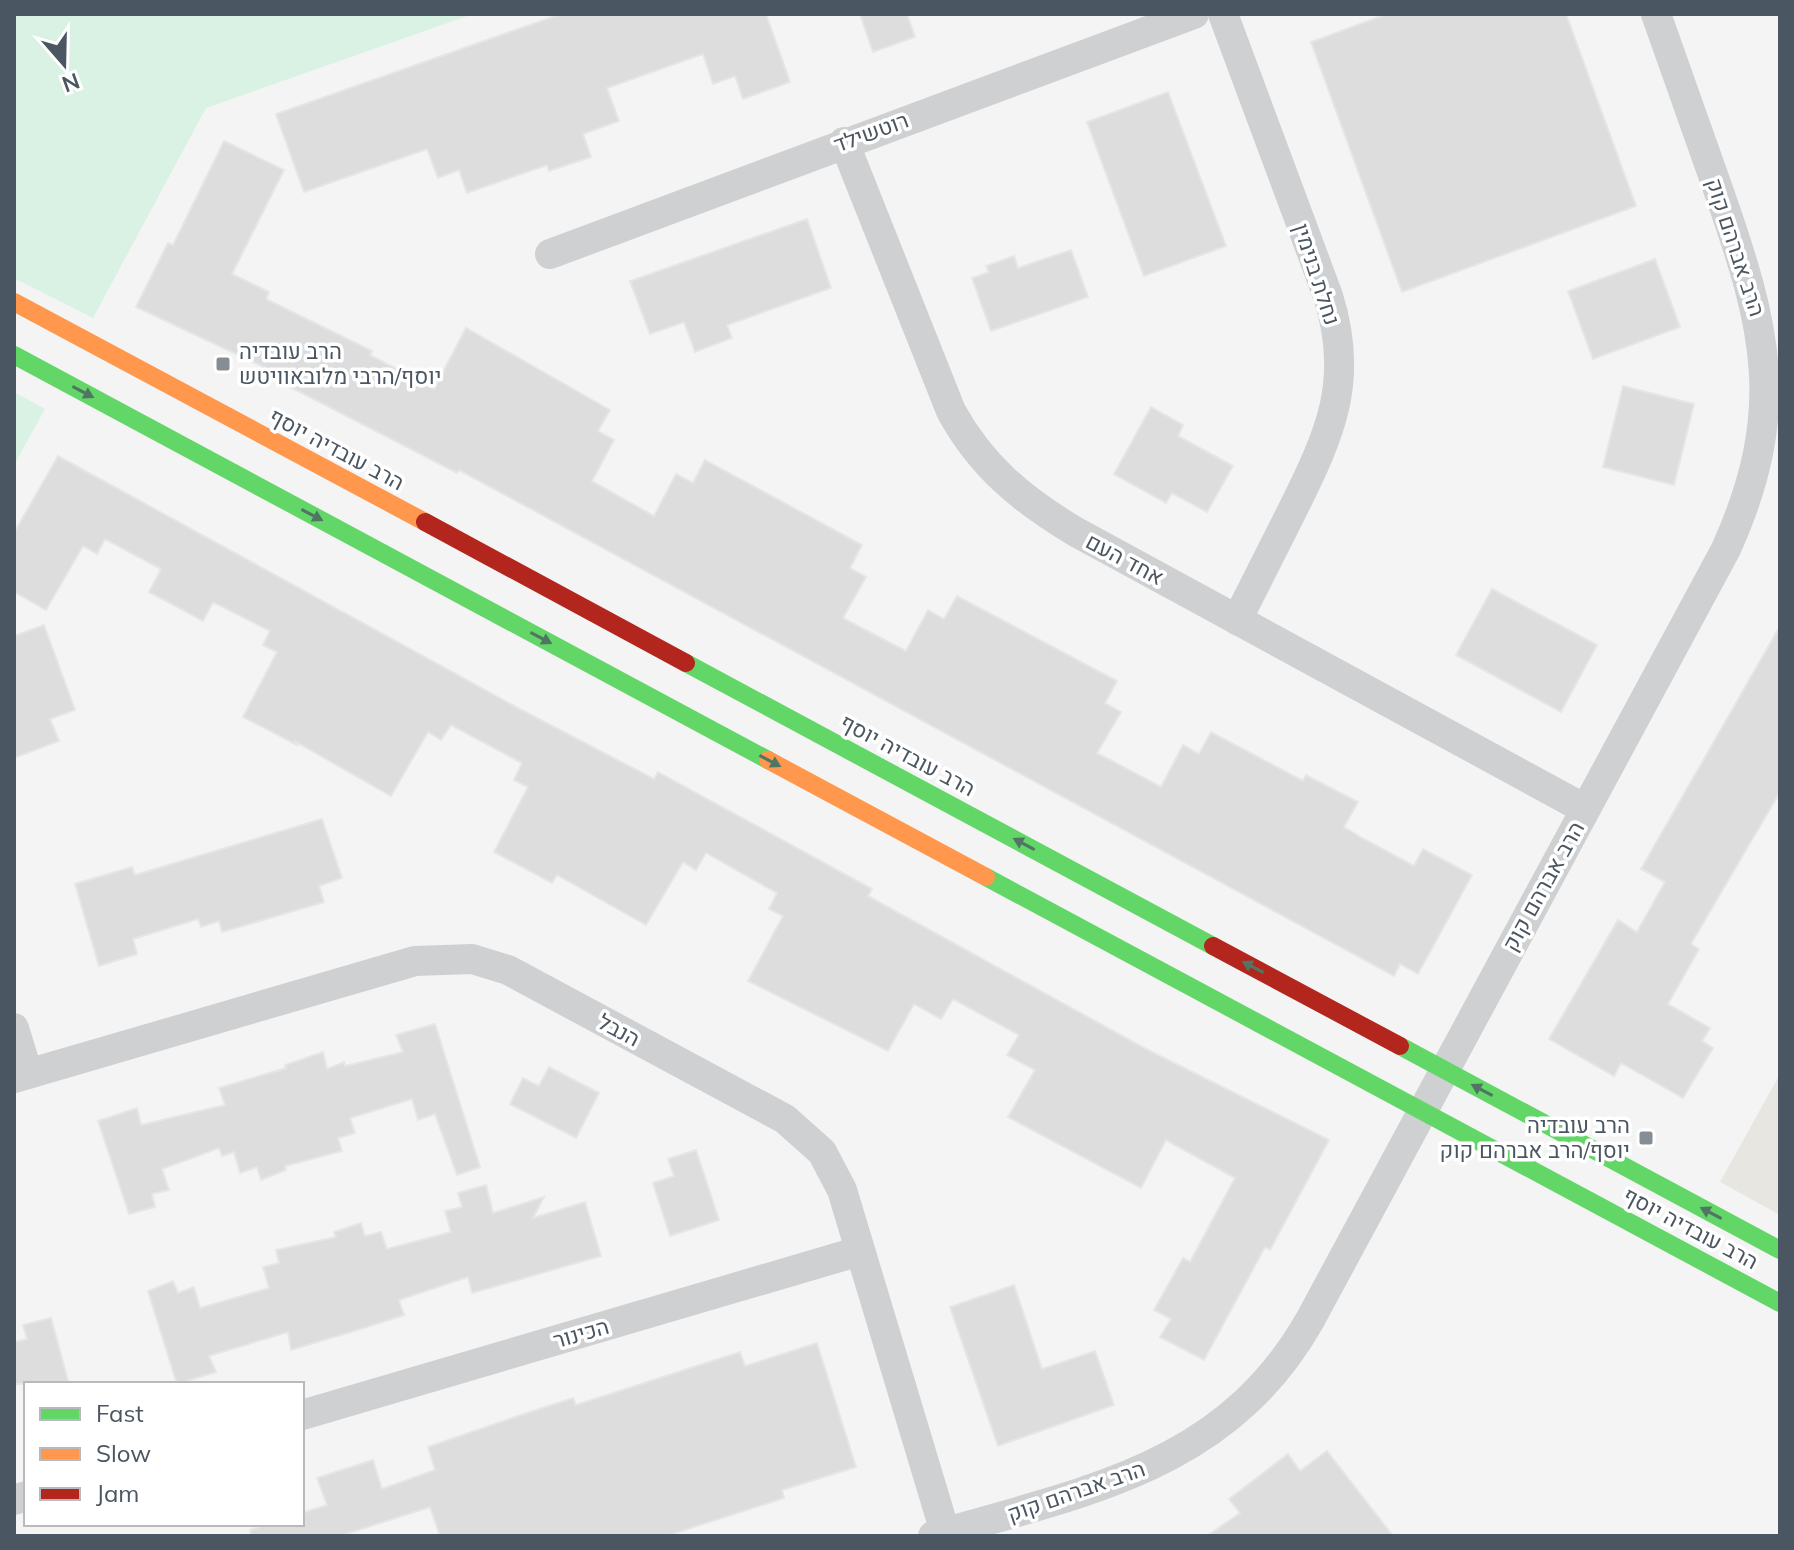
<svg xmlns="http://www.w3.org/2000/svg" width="1794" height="1550" viewBox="0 0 1794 1550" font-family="Mulish,Heebo,sans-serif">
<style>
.green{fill:#d9f2e3}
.sand{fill:#e7e6e1}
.building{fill:#ddddde;stroke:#e5e6e7;stroke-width:2}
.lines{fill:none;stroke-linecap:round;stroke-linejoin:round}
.street{stroke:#ced0d2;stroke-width:30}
.fast{stroke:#63d668;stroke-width:18}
.slow{stroke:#ff974d;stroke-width:18}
.jam{stroke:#b3261e;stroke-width:18}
.oneway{fill:#507663}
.poi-dot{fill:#868d94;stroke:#fff;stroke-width:3}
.labels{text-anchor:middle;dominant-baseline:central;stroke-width:7;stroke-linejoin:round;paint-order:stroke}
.street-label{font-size:22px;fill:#4a5661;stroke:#fff}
.poi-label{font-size:22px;fill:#4a5661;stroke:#fff;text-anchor:start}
</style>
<rect width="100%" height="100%" fill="#f4f4f4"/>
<g class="green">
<path d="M14,14H473L206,108L93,318L14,278Z"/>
<path d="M14,392L45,409L14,465Z"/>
</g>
<path class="sand" d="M1780,1074V1215L1720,1182Z"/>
<g class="building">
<path d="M561,14H766L790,82L743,99L735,76L713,84L703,54L607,88L619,121L583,134L591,157L549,171L547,165L467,193L459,170L438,178L427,149L304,192L276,114Z"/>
<path d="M860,14H907L915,37L873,52Z"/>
<path d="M1387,14H1566L1636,206L1402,292L1311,42Z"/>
<path d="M1168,92L1226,246L1144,276L1087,122Z"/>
<path d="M224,141L284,170L232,274L269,292L266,299L372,351L370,355L434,389L466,328L610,410L598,431L614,440L592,481L654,516L676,474L693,483L705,460L862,545L850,568L866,577L843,618L873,634L906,651L928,610L944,619L957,596L1117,681L1105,703L1121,712L1097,753L1161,787L1183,745L1199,754L1211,732L1303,781L1306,775L1358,802L1344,827L1362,838L1414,866L1423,849L1472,875L1418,974L1400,964L1394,976L459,470L457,473L267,375L270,370L136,307L168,243L173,245Z"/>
<path d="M807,219L831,288L727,325L732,338L695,352L684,322L650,334L630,281Z"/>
<path d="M1071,250L1088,297L991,331L972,278L989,272L986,266L1014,256L1018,268Z"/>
<path d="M1655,259L1680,327L1593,359L1568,291Z"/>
<path d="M1623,386L1694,404L1674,485L1603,467Z"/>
<path d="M1151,407L1183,425L1178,436L1233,466L1207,512L1172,493L1166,503L1114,474Z"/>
<path d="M58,456L516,707L654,779L658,772L872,889L868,896L1146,1049L1329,1140L1270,1250L1265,1247L1204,1360L1160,1337L1171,1319L1154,1310L1183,1258L1190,1262L1235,1178L1166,1140L1141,1188L1008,1117L1035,1070L1007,1055L1019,1035L953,999L941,1019L914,1004L888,1051L748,981L783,916L769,909L777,893L706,853L696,870L683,862L646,925L557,875L552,883L494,852L528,787L514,780L522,763L451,725L441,740L428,732L391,796L296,742L297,745L243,717L277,652L263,645L270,631L213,602L203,621L149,592L161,569L105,539L97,554L83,546L46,610L14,592V533Z"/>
<path d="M1492,589L1597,645L1561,712L1456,655Z"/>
<path d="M44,625L75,710L50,719L59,741L14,758V636Z"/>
<path d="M1780,626V792L1691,944L1699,949L1668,1004L1710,1028L1702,1041L1713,1048L1683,1098L1621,1063L1614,1076L1549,1039L1618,920L1637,932L1665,882L1641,869Z"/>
<path d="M322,819L342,878L319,886L324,902L222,932L219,921L201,927L198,919L133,939L137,954L99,966L75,884L132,867L135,875Z"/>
<path d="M435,1024L480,1167L457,1175L435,1114L418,1120L412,1099L350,1118L355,1133L338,1138L342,1151L285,1166L286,1170L261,1180L257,1167L240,1173L234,1152L222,1156L219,1148L162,1169L169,1190L152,1194L155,1207L129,1214L98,1121L137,1108L141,1125L225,1105L219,1088L286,1068L285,1065L323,1052L327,1069L344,1062L345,1066L403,1052L396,1035Z"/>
<path d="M549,1067L599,1093L576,1138L510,1104L523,1078L539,1086Z"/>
<path d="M696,1150L719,1220L670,1236L653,1183L674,1176L668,1159Z"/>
<path d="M486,1185L493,1213L544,1197L533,1218L585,1202L601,1256L472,1293L468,1277L399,1300L404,1315L364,1328L291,1350L288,1332L209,1356L216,1372L177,1384L148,1291L173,1281L178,1293L194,1287L200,1308L269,1288L263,1267L279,1263L276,1250L336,1237L334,1232L361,1223L365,1236L381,1232L387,1249L451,1232L445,1211L462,1207L458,1193Z"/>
<path d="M1014,1285L1042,1369L1095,1351L1114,1405L998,1446L950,1307Z"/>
<path d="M51,1318L69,1384H14V1342L27,1339L23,1325Z"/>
<path d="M817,1343L856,1467L782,1490L784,1498L666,1536H440L430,1507L340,1536H251L250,1530L269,1524H302V1513L327,1505L317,1478L373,1460L382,1489L435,1470L428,1447L518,1416L573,1398L576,1405L740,1352L745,1366Z"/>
<path d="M1327,1451L1393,1536H1207L1240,1513L1229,1499L1288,1454L1300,1471Z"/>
</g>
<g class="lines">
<g class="street">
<path d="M1223,14L1328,296C1355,381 1330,434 1293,509C1274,546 1256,583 1237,620"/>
<path d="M844,142L951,411C981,466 1022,500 1076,532L1585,809"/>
<path d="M550,254L1194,14"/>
<path d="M14,1028L28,1074"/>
<path d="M14,1078L415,961L472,959L508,970L785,1119L822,1152L842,1190L945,1532"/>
<path d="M302,1415L860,1251"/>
<path d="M14,1500L26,1496"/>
<path d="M933,1536C1085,1491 1225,1469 1310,1320L1726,549C1788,411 1767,329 1719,192C1698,132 1677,73 1656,14"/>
</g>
<g class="fast">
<path d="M14,355L768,760"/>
<path d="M686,663L1213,946"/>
<path d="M986,877L1780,1303"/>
<path d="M1400,1046L1780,1250"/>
</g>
<g class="slow">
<path d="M14,302L425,522"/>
<path d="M768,760L986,877"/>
</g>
<g class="jam">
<path d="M425,522L686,663"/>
<path d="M1213,946L1400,1046"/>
</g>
</g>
<defs><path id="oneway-solid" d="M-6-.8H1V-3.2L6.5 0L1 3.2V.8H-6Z" transform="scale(2)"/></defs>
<g class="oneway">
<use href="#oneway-solid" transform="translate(83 392) rotate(28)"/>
<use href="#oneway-solid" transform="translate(312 515) rotate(28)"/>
<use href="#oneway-solid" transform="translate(541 638) rotate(28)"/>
<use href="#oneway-solid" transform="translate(770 761) rotate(28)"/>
<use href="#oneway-solid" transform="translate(1024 844) rotate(-152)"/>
<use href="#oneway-solid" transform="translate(1253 967) rotate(-152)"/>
<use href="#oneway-solid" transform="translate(1482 1090) rotate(-152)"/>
<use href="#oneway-solid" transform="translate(1711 1213) rotate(-152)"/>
</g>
<g class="poi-dot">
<rect x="215" y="356" width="16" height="16" rx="4"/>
<rect x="1638" y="1130" width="16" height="16" rx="4"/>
</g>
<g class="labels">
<g class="street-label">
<text transform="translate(871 132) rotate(-20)">רוטשילד</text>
<text transform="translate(1736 247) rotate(72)">הרב אברהם קוק</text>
<text transform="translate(1317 274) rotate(72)">נחלת בנימין</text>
<text transform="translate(337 449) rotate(28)">הרב עובדיה יוסף</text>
<text transform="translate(1125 559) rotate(28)">אחד העם</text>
<text transform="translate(908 755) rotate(28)">הרב עובדיה יוסף</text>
<text transform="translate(1543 886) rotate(-61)">הרב אברהם קוק</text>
<text transform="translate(619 1030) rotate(28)">הנבל</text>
<text transform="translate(1691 1228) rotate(28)">הרב עובדיה יוסף</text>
<text transform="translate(581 1333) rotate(-16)">הכינור</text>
<text transform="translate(1076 1491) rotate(-19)">הרב אברהם קוק</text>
</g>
<g class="poi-label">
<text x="239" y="351">הרב עובדיה<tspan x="239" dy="25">יוסף/הרבי מלובאוויטש</tspan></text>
<text x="1630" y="1125" text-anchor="end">הרב עובדיה<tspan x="1630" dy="25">יוסף/הרב אברהם קוק</tspan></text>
</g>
</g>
<rect width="1794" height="1550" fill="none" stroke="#4a5661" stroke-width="32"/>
<rect x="24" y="1382" width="280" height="144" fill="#ffffff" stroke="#b7bbc0" stroke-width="2"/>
<rect x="40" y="1408" width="40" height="12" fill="#63d668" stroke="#b7bbc0" stroke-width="2"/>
<text x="96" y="1422" font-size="24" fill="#4a5661">Fast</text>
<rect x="40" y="1448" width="40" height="12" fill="#ff974d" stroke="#b7bbc0" stroke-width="2"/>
<text x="96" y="1462" font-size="24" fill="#4a5661">Slow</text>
<rect x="40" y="1488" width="40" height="12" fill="#b3261e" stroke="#b7bbc0" stroke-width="2"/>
<text x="96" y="1502" font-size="24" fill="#4a5661">Jam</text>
<g transform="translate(64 64) rotate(160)" stroke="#ffffff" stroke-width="6" paint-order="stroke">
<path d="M0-6L14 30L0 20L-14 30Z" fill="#4a5661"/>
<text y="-12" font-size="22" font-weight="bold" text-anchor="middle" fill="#4a5661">N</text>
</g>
</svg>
